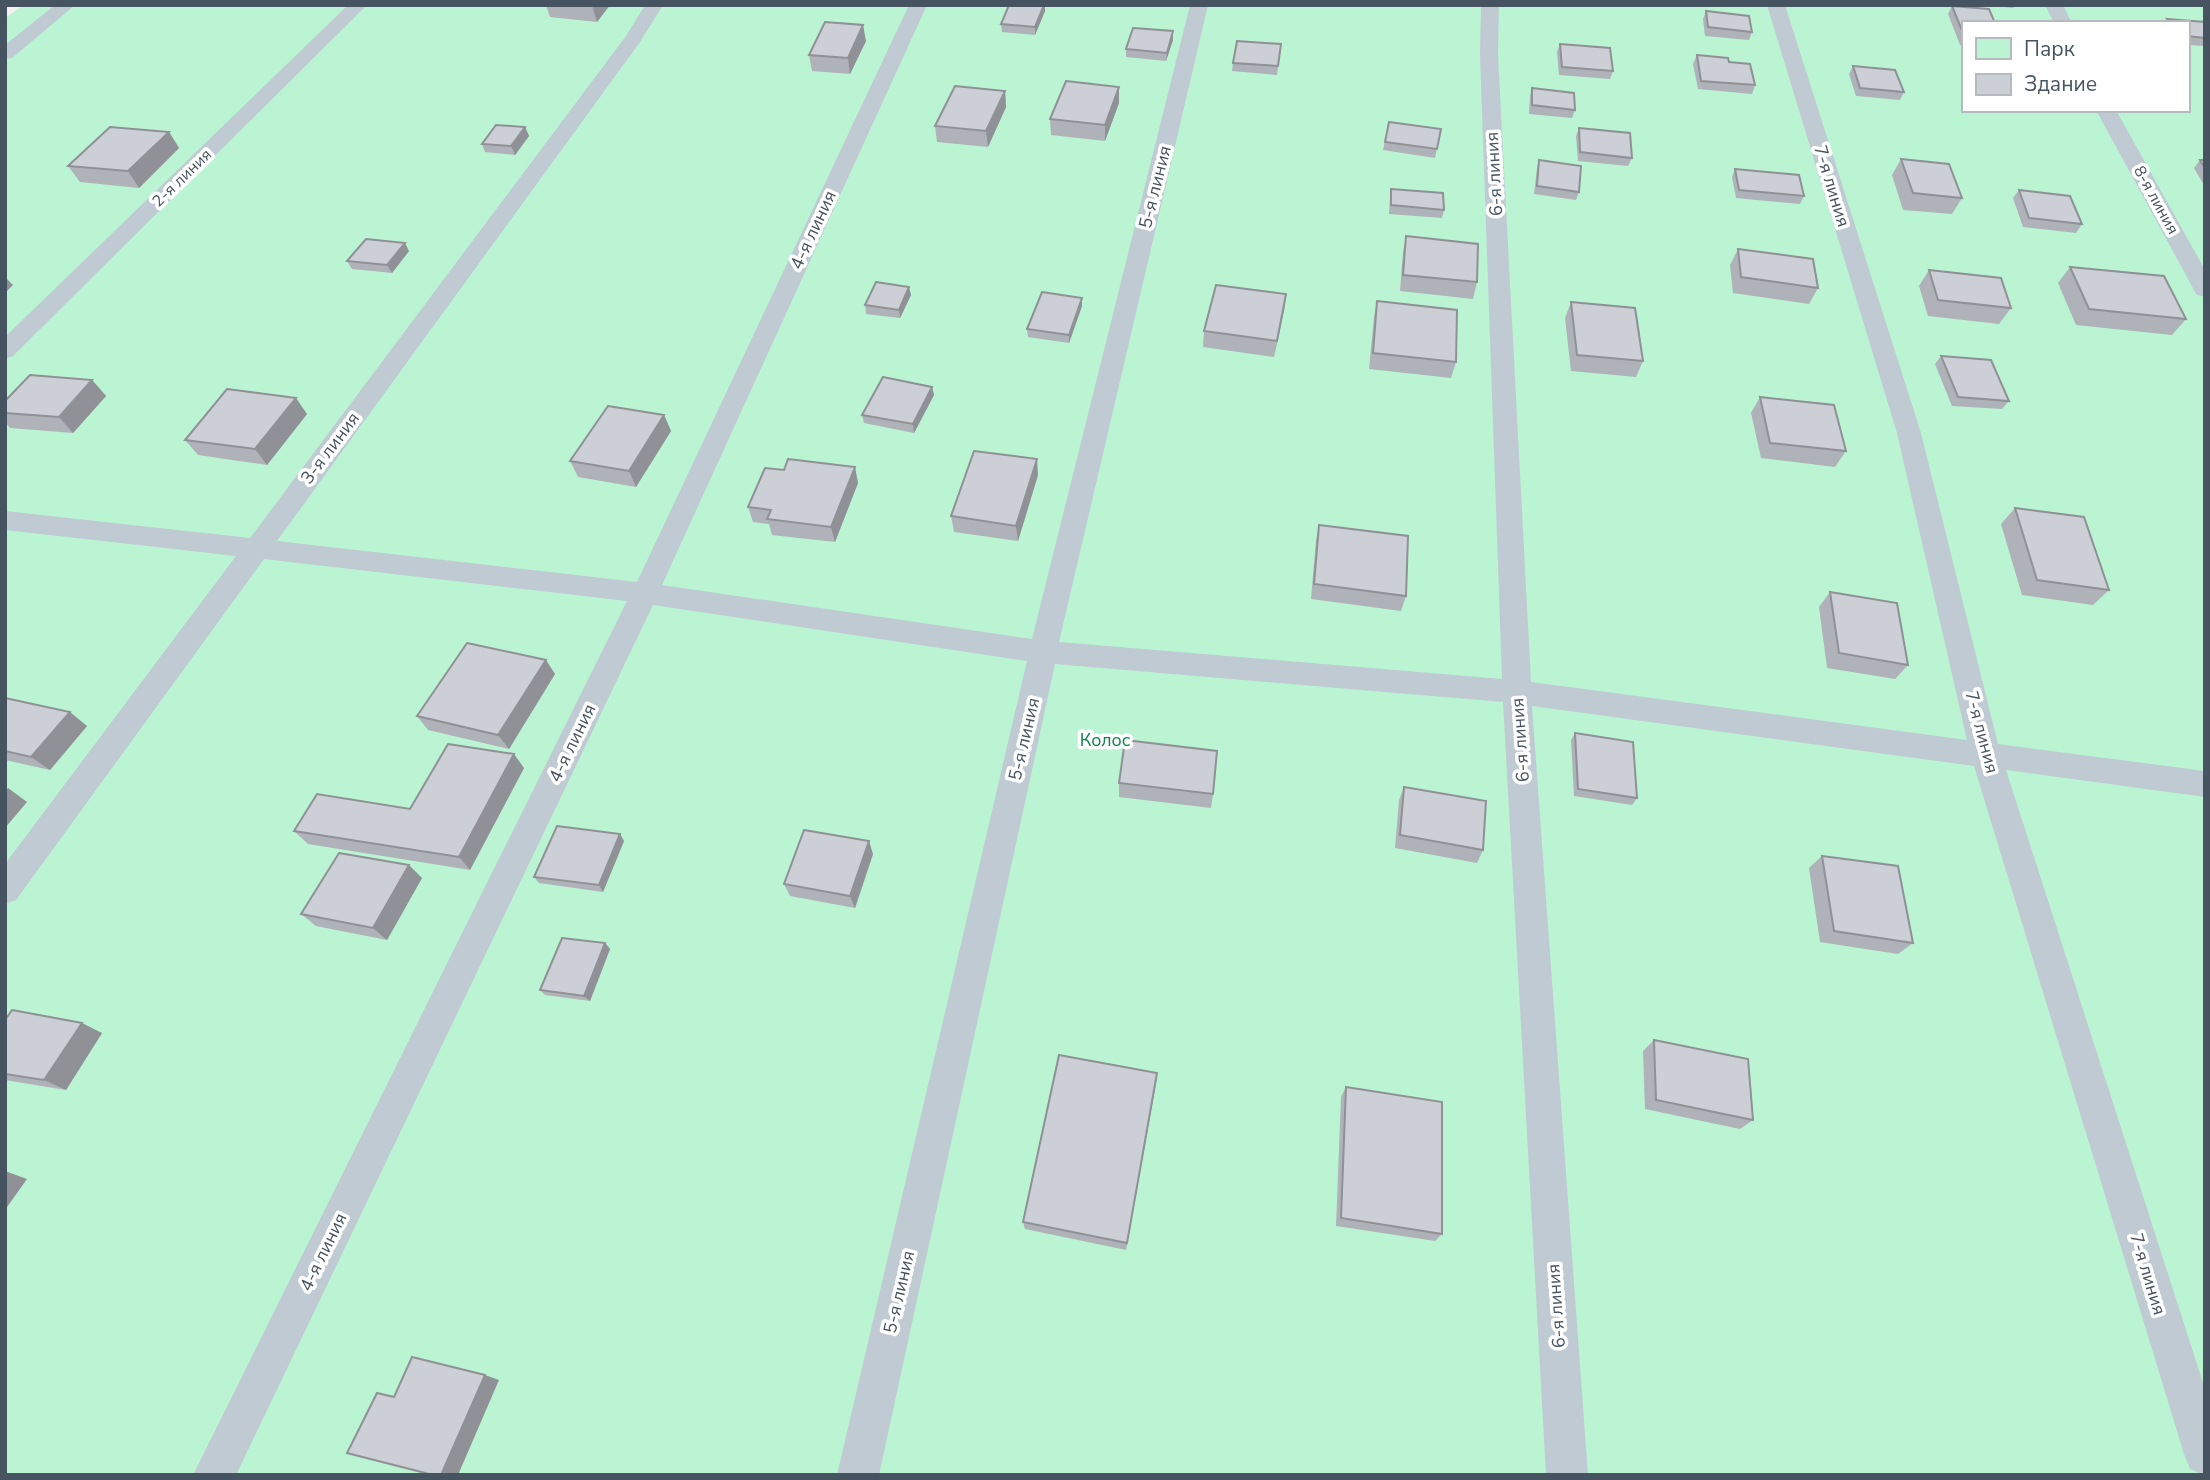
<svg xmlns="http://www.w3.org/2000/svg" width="2210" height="1480" viewBox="0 0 2210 1480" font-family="'Nunito Sans',sans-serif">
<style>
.green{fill:#bbf4d3;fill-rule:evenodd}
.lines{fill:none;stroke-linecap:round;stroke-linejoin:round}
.lane{fill:#bfcad3;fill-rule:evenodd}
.wall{fill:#afb2b8}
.shaded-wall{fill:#8f9196}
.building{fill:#cccfd6;stroke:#8f9196;stroke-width:2}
.labels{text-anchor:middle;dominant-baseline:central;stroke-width:7;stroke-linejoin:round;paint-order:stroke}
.far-street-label{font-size:16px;fill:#465360;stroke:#fff}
.street-label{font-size:18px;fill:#465360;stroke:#fff}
.park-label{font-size:18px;fill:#0e834d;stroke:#fff}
</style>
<rect width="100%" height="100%" fill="#f3f0f0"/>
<path class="green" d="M24,5H2205V1475H5V18ZM1963,23H2187V110H1963Z"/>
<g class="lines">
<g class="lane">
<path d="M55,5H75L12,58L5,59V45Z"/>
<path d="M348,5H367L13,356L5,359V337Z"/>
<path d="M645,5H663L640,42L277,541L637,582L909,5H927L662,585L1032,639L1190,5H1208L1059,642L1502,679L1480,55L1481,5H1499L1498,55L1531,682L1967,740L1897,433L1767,5H1785L1921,433L1998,744L2205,771V797L2006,770L2205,1389V1475L2190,1469L2184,1454L1974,766L1532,706L1588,1475H1546L1503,702L1055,664L879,1475H837L1027,661L653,605L236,1475H193L627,601L264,559L16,900L5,904V864L236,556L5,530V511L250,538L626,36Z"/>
<path d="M2045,5H2063L2072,23H2054Z"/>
<path d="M2096,110H2116L2205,270V297L2197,295L2194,290Z"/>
</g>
</g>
<g class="wall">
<path d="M546,5H610L597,22L550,17Z"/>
<path d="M1990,5H2015L2013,8Z"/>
<path d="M1952,6L1963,23V45H1960L1948,14Z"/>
<path d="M1045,11L1035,35L1002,32L1001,24Z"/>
<path d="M1706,11L1752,32L1749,40L1705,36L1703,19Z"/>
<path d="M2167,19L2205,22V46L2187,45V23H2164Z"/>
<path d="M1173,31V40L1166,61L1126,57V49Z"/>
<path d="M866,41L850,74L812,71L809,55Z"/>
<path d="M1281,44L1277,75L1232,71L1233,63Z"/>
<path d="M1560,44L1613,71L1610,79L1559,75L1557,52Z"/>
<path d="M1697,55L1729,62L1755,85L1752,94L1698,89L1693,64Z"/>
<path d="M1853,66L1904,92L1900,100L1856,96L1849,74Z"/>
<path d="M1119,87V103L1105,141L1051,135L1050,119Z"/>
<path d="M1532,88L1575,110L1572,118L1529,114L1530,96Z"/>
<path d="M1005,91L1006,107L988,147L937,142L935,126Z"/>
<path d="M1389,122L1441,129L1435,158L1383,150Z"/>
<path d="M525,127L529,136L515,155L485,152L482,144Z"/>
<path d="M1579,128L1632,158L1628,166L1578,161L1576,136Z"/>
<path d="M169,132L179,148L139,188L80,182L68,166Z"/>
<path d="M1901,159L1962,198L1952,214L1903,210L1892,175Z"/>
<path d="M1539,160L1579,192L1576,200L1534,194L1537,168Z"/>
<path d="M2200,160H2205V187L2194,168Z"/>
<path d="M1735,169L1804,196L1800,204L1736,198L1732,177Z"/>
<path d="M1391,189L1444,210L1442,218L1389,214L1390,197Z"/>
<path d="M2019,190L2082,224L2076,233L2023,227L2013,198Z"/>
<path d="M1406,236L1477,282L1473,299L1400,291L1403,252Z"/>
<path d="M1738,249L1818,288L1809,304L1733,293L1730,265Z"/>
<path d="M409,251L392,273L352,269L347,261Z"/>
<path d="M2070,267L2186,319L2172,335L2076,325L2058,283Z"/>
<path d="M1929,270L2011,308L1999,324L1928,316L1919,286Z"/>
<path d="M1286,294L1274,357L1203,347L1204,331Z"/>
<path d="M911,295L900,318L866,314L865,305Z"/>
<path d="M1082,298V306L1069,343L1028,337L1027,329Z"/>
<path d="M1377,301L1456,362L1451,378L1369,369L1374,317Z"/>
<path d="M1571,302L1643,361L1636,377L1571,371L1565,318Z"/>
<path d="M1941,356L2009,401L2002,409L1952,406L1935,364Z"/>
<path d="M92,380L106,396L73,433L10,428L5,422V401Z"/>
<path d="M932,387L934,395L914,433L864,423L862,415Z"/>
<path d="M1760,397L1846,451L1835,467L1761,458L1751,413Z"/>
<path d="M307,414L267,465L198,455L185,440Z"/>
<path d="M664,415L671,431L636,487L578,477L570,461Z"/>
<path d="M1038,475L1018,541L954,532L951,516Z"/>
<path d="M858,483L835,542L772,535L769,524L753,522L748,507Z"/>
<path d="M2015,508L2109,590L2093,605L2022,595L2001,524Z"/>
<path d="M1319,525L1406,596L1401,611L1311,599L1316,540Z"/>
<path d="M1830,592L1908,665L1895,679L1827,668L1819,607Z"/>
<path d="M555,674L509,749L428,730L417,716Z"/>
<path d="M5,698L87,726L50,770L5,760Z"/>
<path d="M1575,733L1637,798L1632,805L1574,796L1571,740Z"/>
<path d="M524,768L470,870L308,844L294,831L410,809Z"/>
<path d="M1119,783L1213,794L1211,808L1119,797Z"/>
<path d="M1404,787L1483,850L1477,863L1395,848L1399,800Z"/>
<path d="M624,841L603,892L539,883L534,877Z"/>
<path d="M873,854L855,908L790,896L784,884Z"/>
<path d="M1822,856L1913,943L1898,954L1820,942L1809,868Z"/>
<path d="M422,878L387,940L316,926L301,914Z"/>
<path d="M605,943L610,949L590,1001L545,995L540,990Z"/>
<path d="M5,1020L102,1033L66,1090L5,1080Z"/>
<path d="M1654,1040L1753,1120L1740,1129L1645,1109L1643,1051Z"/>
<path d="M1156,1083L1126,1250L1025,1229L1023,1222Z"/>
<path d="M1346,1087L1442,1234L1435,1241L1336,1226L1341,1097Z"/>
</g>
<g class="shaded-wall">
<path d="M592,5H610L597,22Z"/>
<path d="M1044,5H1045V11L1035,35V27Z"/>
<path d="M863,25L866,41L850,74L848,58Z"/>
<path d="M1173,31V40L1166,61L1167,53Z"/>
<path d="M1119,87V103L1105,141V125Z"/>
<path d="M1005,91L1006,107L988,147L986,131Z"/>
<path d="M525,127L529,136L515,155L511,146Z"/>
<path d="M169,132L179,148L139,188L128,171Z"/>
<path d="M405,243L409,251L392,273L387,265Z"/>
<path d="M5,277L13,285L5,293Z"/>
<path d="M909,287L911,295L900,318L899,310Z"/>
<path d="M1286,294L1284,311L1274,357L1277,341Z"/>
<path d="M1082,298V306L1069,343V335Z"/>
<path d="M92,380L106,396L73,433L59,417Z"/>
<path d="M932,387L934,395L914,433L913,424Z"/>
<path d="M296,398L307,414L267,465L255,449Z"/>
<path d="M664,415L671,431L636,487L629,471Z"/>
<path d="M1037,459L1038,475L1018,541L1016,526Z"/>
<path d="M855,467L858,483L835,542L831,527Z"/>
<path d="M546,660L555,674L509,749L498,735Z"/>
<path d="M70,712L87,726L50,770L31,757Z"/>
<path d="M514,754L524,768L470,870L459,857Z"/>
<path d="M8,788L27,802L5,828V792Z"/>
<path d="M620,834L624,841L603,892L599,885Z"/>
<path d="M869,841L873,854L855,908L850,896Z"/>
<path d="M409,865L422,878L387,940L373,928Z"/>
<path d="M605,943L610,949L590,1001L584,996Z"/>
<path d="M82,1023L102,1033L66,1090L44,1080Z"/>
<path d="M1157,1073L1156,1083L1126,1250L1127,1243Z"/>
<path d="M5,1171L27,1179L5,1210Z"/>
<path d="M485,1375L499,1380L458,1475H441Z"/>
</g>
<g class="building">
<path d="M1009,5H1044L1035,27L1001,24Z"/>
<path d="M1952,6L1989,9L1995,23H1963V33Z"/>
<path d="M1706,11L1749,16L1752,32L1708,27Z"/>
<path d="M2167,19L2205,22V38L2187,36V23H2170Z"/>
<path d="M825,22L863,25L848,58L809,55Z"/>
<path d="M1133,28L1173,31L1167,53L1126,49Z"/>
<path d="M1237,41L1281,44L1278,66L1233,63Z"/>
<path d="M1560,44L1610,48L1613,71L1562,67Z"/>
<path d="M1697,55L1728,58L1729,62L1750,64L1755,85L1701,81Z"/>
<path d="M1853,66L1895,70L1904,92L1860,88Z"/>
<path d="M1066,81L1119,87L1105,125L1050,119Z"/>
<path d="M955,86L1005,91L986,131L935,126Z"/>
<path d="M1532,88L1574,93L1575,110L1532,105Z"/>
<path d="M1389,122L1441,129L1437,149L1385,142Z"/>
<path d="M496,125L525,127L511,146L482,144Z"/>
<path d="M110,127L169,132L128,171L68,166Z"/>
<path d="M1579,128L1630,133L1632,158L1580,152Z"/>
<path d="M1901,159L1949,164L1962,198L1913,193Z"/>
<path d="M1539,160L1581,166L1579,192L1537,186Z"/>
<path d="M2200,160H2205V168Z"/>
<path d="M1735,169L1799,175L1804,196L1739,190Z"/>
<path d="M1391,189L1443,193L1444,210L1391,205Z"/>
<path d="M2019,190L2070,196L2082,224L2029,218Z"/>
<path d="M1406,236L1478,244L1477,282L1403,275Z"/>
<path d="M366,239L405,243L387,265L347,261Z"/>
<path d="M1738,249L1813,259L1818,288L1741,277Z"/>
<path d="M2070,267L2164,276L2186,319L2089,309Z"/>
<path d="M1929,270L2001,278L2011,308L1938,300Z"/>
<path d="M876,282L909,287L899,310L865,305Z"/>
<path d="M1216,285L1286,294L1277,341L1204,331Z"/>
<path d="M1042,292L1082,298L1069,335L1027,329Z"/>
<path d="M1377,301L1457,310L1456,362L1373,353Z"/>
<path d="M1571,302L1635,308L1643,361L1577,355Z"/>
<path d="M1941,356L1991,360L2009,401L1958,397Z"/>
<path d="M30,375L92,380L59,417L5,413V401Z"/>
<path d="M883,377L932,387L913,424L862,415Z"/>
<path d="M227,389L296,398L255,449L185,440Z"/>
<path d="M1760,397L1834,405L1846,451L1770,443Z"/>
<path d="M608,406L664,415L629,471L570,461Z"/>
<path d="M974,451L1037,459L1016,526L951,516Z"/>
<path d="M788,459L855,467L831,527L767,519L771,510L748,507L765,468L784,470Z"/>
<path d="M2015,508L2084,517L2109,590L2037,580Z"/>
<path d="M1319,525L1408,536L1406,596L1314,584Z"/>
<path d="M1830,592L1897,603L1908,665L1839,653Z"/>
<path d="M467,643L546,660L498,735L417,716Z"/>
<path d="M5,698L70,712L31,757L5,751Z"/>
<path d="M1575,733L1633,742L1637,798L1578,789Z"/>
<path d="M1125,740L1217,751L1213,794L1119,783Z"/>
<path d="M448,744L514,754L459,857L294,831L317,794L410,809Z"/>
<path d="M1404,787L1486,801L1483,850L1400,835Z"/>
<path d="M557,826L620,834L599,885L534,877Z"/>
<path d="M804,830L869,841L850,896L784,884Z"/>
<path d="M339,853L409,865L373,928L301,914Z"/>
<path d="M1822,856L1898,866L1913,943L1834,931Z"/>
<path d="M562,938L605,943L584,996L540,990Z"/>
<path d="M12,1010L82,1023L44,1080L5,1074V1020Z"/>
<path d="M1654,1040L1748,1059L1753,1120L1656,1100Z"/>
<path d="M1059,1055L1157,1073L1127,1243L1023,1222Z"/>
<path d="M1346,1087L1442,1102V1234L1341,1218Z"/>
<path d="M412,1357L485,1375L441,1475H433L347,1453L377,1393L394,1397Z"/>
</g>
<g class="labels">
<g class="far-street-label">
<text transform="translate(182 178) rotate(-44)">2-я линия</text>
<text transform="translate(2156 200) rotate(61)">8-я линия</text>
</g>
<g class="street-label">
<text transform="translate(1494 174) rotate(-93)">6-я линия</text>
<text transform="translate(1832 186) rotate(73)">7-я линия</text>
<text transform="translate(1155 187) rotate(-76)">5-я линия</text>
<text transform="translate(813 230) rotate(-65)">4-я линия</text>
<text transform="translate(330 448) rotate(-53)">3-я линия</text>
<text transform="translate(1982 732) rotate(75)">7-я линия</text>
<text transform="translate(1024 739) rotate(-77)">5-я линия</text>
<text transform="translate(1520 740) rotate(-94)">6-я линия</text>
<text transform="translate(572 743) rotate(-64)">4-я линия</text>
<text transform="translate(323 1252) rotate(-64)">4-я линия</text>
<text transform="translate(2148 1274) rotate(73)">7-я линия</text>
<text transform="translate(899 1292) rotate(-77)">5-я линия</text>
<text transform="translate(1556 1306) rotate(-94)">6-я линия</text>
</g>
<g class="park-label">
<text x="1105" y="740">Колос</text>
</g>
</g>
<rect width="2210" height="1480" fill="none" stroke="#465360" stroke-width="14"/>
<rect x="1962" y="21" width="228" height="91" fill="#ffffff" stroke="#b5babf" stroke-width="2"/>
<rect x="1976" y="38" width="35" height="21" fill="#bbf4d3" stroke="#b5babf" stroke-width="2"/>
<text x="2024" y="56" font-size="21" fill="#465360">Парк</text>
<rect x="1976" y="74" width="35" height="21" fill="#cccfd6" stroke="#b5babf" stroke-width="2"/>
<text x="2024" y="91" font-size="21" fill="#465360">Здание</text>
</svg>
